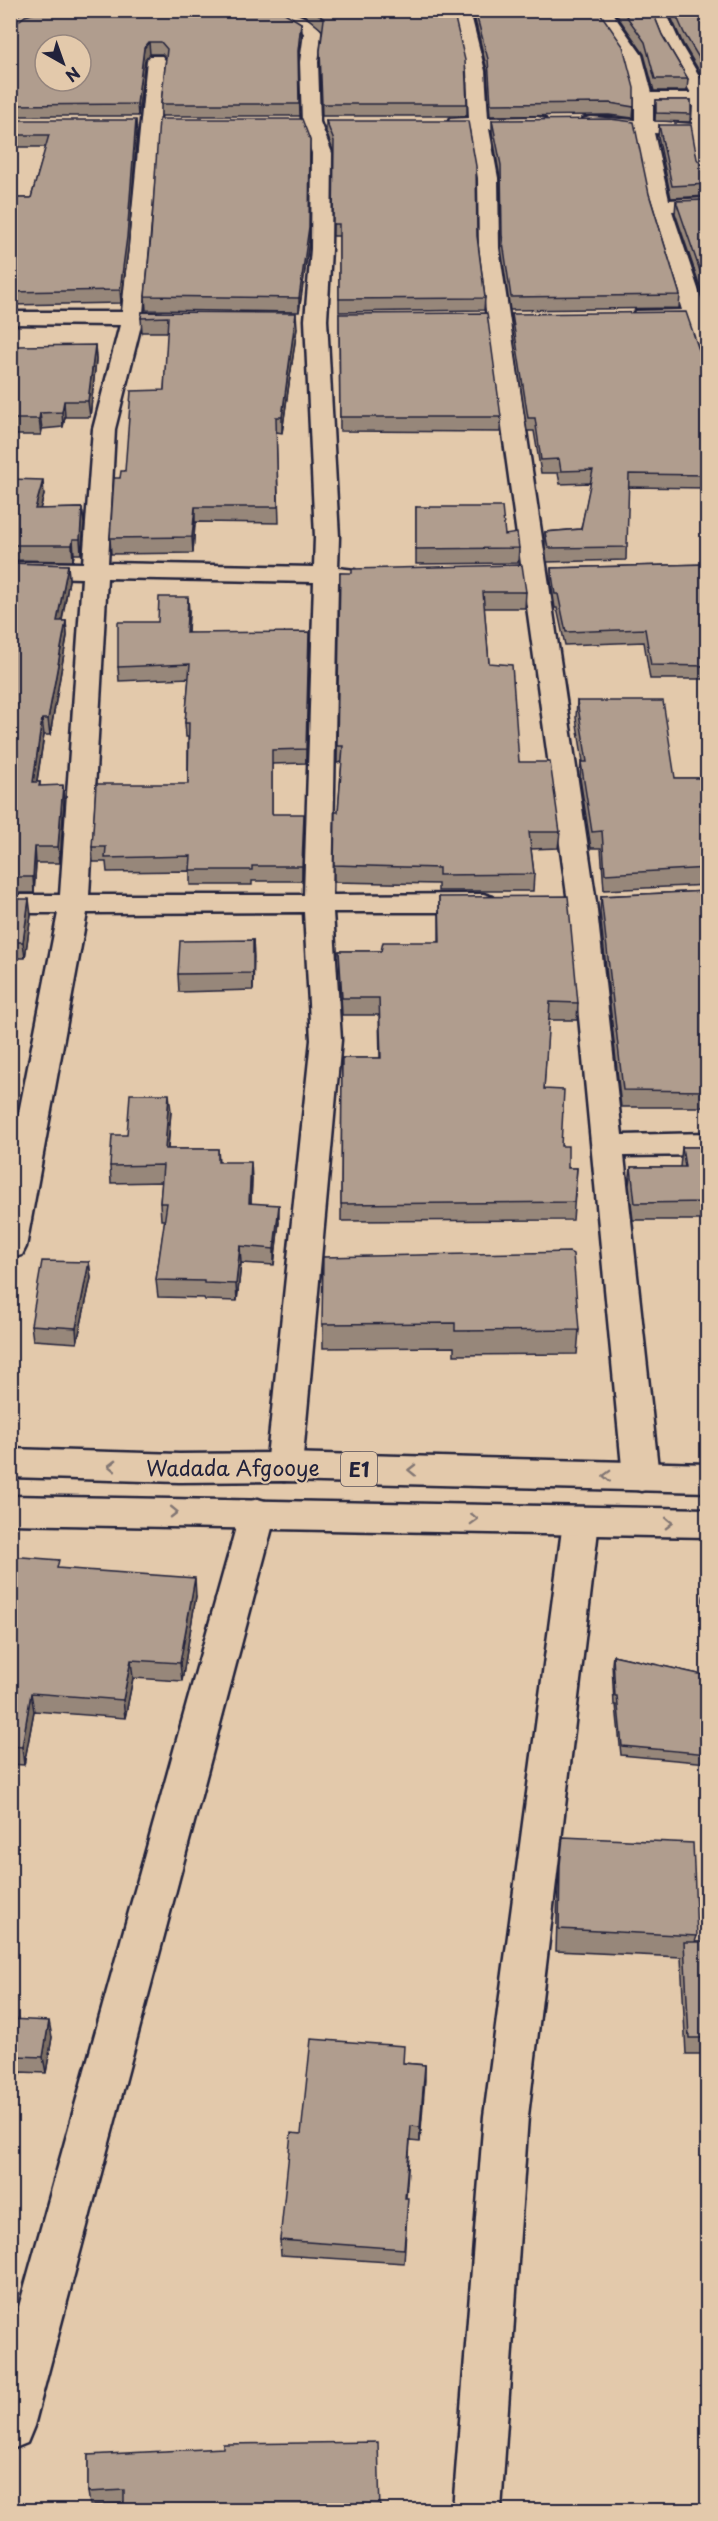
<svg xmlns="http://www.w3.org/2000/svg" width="718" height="2521" viewBox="0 0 718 2521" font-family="'Playpen Sans',sans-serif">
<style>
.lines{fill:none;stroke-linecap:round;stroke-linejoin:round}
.minor-casing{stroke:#22223b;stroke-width:5}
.highway-casing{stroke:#22223b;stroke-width:5}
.minor{fill:#e3c9ab;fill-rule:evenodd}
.highway{fill:#e3c9ab;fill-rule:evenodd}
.wall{fill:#97877a;stroke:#22223b;stroke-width:1.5}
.shaded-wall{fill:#7b6e63;stroke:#22223b;stroke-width:1.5}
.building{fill:#b09d8e;stroke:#22223b;stroke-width:1.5;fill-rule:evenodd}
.oneway{stroke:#827673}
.labels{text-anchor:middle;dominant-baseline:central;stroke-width:4.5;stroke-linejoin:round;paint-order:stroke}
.shield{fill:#e3c9ab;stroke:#5c545d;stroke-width:1.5}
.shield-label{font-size:20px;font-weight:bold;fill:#22223b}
.street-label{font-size:21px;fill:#22223b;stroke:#e3c9ab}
</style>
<rect width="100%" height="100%" fill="#e3c9ab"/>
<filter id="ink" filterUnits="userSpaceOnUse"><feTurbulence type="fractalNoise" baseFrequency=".0167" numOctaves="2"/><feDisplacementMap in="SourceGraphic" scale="12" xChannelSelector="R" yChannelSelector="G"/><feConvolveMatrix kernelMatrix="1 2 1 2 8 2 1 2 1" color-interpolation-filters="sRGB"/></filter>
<g filter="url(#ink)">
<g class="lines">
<g class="minor-casing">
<g id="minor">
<path d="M39,10H70L68,14L25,25L16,33L10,34V19L13,17Z"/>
<path d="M264,10C285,10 308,13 322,32L318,62L320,122L332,153L331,249L327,320L339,537L338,568L355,570L358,575L355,580L338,582L332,895L483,894L493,897L497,903L493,909L483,912H333L341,1040L302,1467L297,1477L284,1481L271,1477L266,1467L311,1040L304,912L87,913L26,1247L22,1255L10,1258V1159L58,913H10V895H60L82,578L10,576V562L83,563L93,429L120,325L10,324V312H122L147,60L150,56H162L165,60L143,313L162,314L165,319L162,324L141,325L115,429L108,563L314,567L315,537L305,320L311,249L312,153L302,122L300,62L304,33ZM107,578L314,582L304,895H89Z"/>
<path d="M462,10H485L472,19L485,71L488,118L538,117L545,119L547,123L545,127L538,129H489L498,178L499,248L596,902L622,1135L708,1133V1155L624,1156L659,1477L654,1487L641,1491L628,1487L623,1477L568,902L487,319L479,248L478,178L470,129L450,127L448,123L450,119L469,118L467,71L454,17Z"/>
<path d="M579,10H610L642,55L652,93H691L663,45L648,10H665L681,45L708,91V176L701,174L698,170L692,135L654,133L669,200L708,198V210L672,211L707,316L708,363L700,362L697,357L686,322L636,321L633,316L636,311L682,310L650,206L635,132L590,129L583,127L581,123L583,119L590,117L635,120V99L624,56L597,17L581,14ZM653,105H693L692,124L653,121Z"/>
<path d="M258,1499L271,1503L276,1513L34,2426L27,2443L10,2450V2339L240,1513L245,1503Z"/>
<path d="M581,1508L594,1512L599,1522L528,2116L501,2510H453L484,2116L563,1522L568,1512Z"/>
</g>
</g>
<g class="highway-casing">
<g id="highway">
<path d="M10,1449L179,1454L284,1453L708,1464V1492L284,1481L179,1482L10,1477Z"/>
<path d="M10,1496L708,1509V1537L10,1524Z"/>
</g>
</g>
<use href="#minor" class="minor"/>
<use href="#highway" class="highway"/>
</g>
<g class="wall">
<path d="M291,10H459L454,15L467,104V116H322L320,51L322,30L304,15Z"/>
<path d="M475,10L634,107L633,118L609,115L490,116L487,70L475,20Z"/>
<path d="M613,10H652L662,35L688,79L687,91H654L644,54Z"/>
<path d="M668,10H708V86L683,44Z"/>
<path d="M301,23L302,34L298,61L300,116H161V104L166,58L162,54H150L145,60L138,116H10V25Z"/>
<path d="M656,100H691L690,122L655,121Z"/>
<path d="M10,120L137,132L128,250L121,303L10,305V198H31L46,147H10Z"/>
<path d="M492,120L649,194L680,295L679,308L510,310L501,248L500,178L492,132Z"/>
<path d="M326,121L477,236L485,298L484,310L339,312V236H333L334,153L326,132Z"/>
<path d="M659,125L701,164L708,165V196L671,198L658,136Z"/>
<path d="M708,200V310L675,213L676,201Z"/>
<path d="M309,241L299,312L146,310L145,296Z"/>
<path d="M142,312L297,328L282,433L276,432L279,523L195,522L193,553L111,554L110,538L120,478L125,471L164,390L168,332H142L141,318Z"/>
<path d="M339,314L501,417L500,432L340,431Z"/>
<path d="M512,314L708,351V488L628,487L626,560L547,562L545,546V532L581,529L591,483L560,484L558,473H541L534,431H527L512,326Z"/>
<path d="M95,345L96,360L90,417H65L63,427L42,429L41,435H10V374Z"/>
<path d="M10,479L44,495L40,509L82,508L84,524L81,554H74L73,561L10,560Z"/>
<path d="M416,507L505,535L519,548L518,563L416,564Z"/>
<path d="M10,563L68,565L69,580L62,621H66L67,636L50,735H44L37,782H40V786L64,801L60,863H36L34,893H10Z"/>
<path d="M708,564V679H650L644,642L565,645L557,608H555L551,581V568Z"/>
<path d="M340,573L526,592L525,608H484L489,663L519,762L560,832L558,848L531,849L534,874L533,891H438V884L334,882V865L342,762L337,763Z"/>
<path d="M189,611L188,633L310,646L306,763L272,764V814L304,829L302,881H252V885H190V871L107,872L106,862H93L92,847L188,784V737H186L185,723L189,678L119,681L118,667L158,622Z"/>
<path d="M577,701L675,778H708V885L604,890L601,848H591L580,778L581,762H583L576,718Z"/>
<path d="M708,891V1107H621L600,912L601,896Z"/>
<path d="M439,897L578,1003L577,1020H548L544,1089L568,1168H577L573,1220L341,1221L342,1058H380L379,1015H342L339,951H381L439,942Z"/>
<path d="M10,899L31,915L25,958H10Z"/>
<path d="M253,940V990L179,992L178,974Z"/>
<path d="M171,1111L168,1149H218L219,1162L252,1179L251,1203L279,1222L274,1265L241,1263L237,1301L205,1300L204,1298L158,1297L156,1280L165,1220H161L160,1203L162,1182L111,1183L110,1166L127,1135Z"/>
<path d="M682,1147H708V1220H633L629,1185L631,1167H680Z"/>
<path d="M323,1257L579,1330L577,1354L454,1355V1347L323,1348Z"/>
<path d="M89,1262L91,1278L77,1343L33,1340L31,1325Z"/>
<path d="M10,1556L60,1569L196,1596L182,1681L133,1678L125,1718L34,1711L24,1765L10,1764Z"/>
<path d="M706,1579H708V1640H705L703,1599Z"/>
<path d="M613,1655L708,1676V1763L621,1755L616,1705H614L612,1664Z"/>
<path d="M563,1837L697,1936L695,1942H708V2054H686L681,1957L556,1951L558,1887Z"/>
<path d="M10,2019L52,2037L46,2073L20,2072L13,2113H10Z"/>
<path d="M403,2063L425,2065L420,2142L410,2141L406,2198L407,2213L404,2263L281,2255L280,2240L301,2134Z"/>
<path d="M88,2455L380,2511H124V2504L90,2505L88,2492Z"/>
</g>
<g class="shaded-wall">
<path d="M10,10H30L10,17Z"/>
<path d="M452,10H459L452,18Z"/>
<path d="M301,23L302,34L298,62V51Z"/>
<path d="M149,42L150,54L145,60L138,116L137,104L144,48Z"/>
<path d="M136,120L137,132L128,250L121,303L120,290Z"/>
<path d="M310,140L309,241L299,312V298Z"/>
<path d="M296,313L297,328L282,433V417Z"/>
<path d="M95,345L96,360L90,417L88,401Z"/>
<path d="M64,401L65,417L63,427L62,412Z"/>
<path d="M40,413L42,429L41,435L39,419Z"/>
<path d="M43,480L44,495L36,524L35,509Z"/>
<path d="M195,507V522L193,553L192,537Z"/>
<path d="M82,508L84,524L81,554L80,539Z"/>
<path d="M73,539L74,554L73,561L72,545Z"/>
<path d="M68,565L69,580L59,636L57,621Z"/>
<path d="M188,597L189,611L187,647L186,633Z"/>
<path d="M66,621L67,636L50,735L48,719Z"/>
<path d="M309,632L310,646L306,763V749Z"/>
<path d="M42,719L44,735L34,798L33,782Z"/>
<path d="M63,785L64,801L60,863L58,847Z"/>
<path d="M304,814V829L302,881V866Z"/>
<path d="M35,847L36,863L34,893L33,877Z"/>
<path d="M29,899L31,915L25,958L23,942Z"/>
<path d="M253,940L254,957L253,990Z"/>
<path d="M169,1094L171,1111L166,1166L165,1149Z"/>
<path d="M251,1162L252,1179L250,1220L249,1203Z"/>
<path d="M279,1205V1222L274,1265V1249Z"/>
<path d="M240,1246L241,1263L237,1301L236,1284Z"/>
<path d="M89,1262L91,1278L77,1343L76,1328Z"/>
<path d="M195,1578L196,1596L182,1681L180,1663Z"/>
<path d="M131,1660L133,1678L125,1718L123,1700Z"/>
<path d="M31,1693L34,1711L24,1765L22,1747Z"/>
<path d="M49,2021L52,2037L46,2073L43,2057Z"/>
<path d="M17,2056L20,2072L13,2113L10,2095Z"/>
<path d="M425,2065V2080L420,2142V2127Z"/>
</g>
<g class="building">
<path d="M46,10H280L301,23L298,51L299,104H161L167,49L161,42H149L144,48L137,104L10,105V25L16,23L25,16ZM45,45H81V81H45Z"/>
<path d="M313,10H453L465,60L467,104H322L320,51L324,19Z"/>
<path d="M475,10H598L623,46L634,88V107L610,103L491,104L488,59Z"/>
<path d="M622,10H652L662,35L688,79H655L645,42Z"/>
<path d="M674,10H708V73L684,33Z"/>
<path d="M656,100H691V114L656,113Z"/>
<path d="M159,119H302L310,140L309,227L299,298L145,296L151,236Z"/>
<path d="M610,119L634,122L649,194L680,295L511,297L502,235L501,165L492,120Z"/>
<path d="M10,120H136L127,237L120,290L10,292V198H31L49,135H10Z"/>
<path d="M326,121H468L476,166L477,236L485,298L339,299V224H333L334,141Z"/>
<path d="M659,125H691L697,159L701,164L708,165V184L672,186Z"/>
<path d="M708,200V294L676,201Z"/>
<path d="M142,312L296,313L282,417H276L278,507H195L192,537L110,538L114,478H120L121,471H125L131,391L164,390L168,317L141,318Z"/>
<path d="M686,312L699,350L708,352V475L629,474L627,547L548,548L545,532L581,529L593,470L561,471L559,459L541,460L535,418H528L512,314Z"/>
<path d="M487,313L501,417H340L339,314Z"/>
<path d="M95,345L88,401H64L62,412L40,413L39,419H10V374L17,346Z"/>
<path d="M10,479L43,480L35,509L82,508L80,539H73L72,545H10Z"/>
<path d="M416,507H502L505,535L517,533L519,548L416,549Z"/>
<path d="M10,563L68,565L57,621H66L48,719H42L33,782H40L39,786L63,785L58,847H35L33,877H10Z"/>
<path d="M708,564V666L651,665L645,629L566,632L558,594H555L551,568Z"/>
<path d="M522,565L526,592H483L489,663L512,665L519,762H550L560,832H529L534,874L439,875V868L334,865L335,812H338L343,746H337L340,573H352V569Z"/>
<path d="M159,597H188L186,633L309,632L306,749L272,750V814H304L302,866H252V870H190L191,856L105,858L106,847H92L96,784H188L189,723H185L190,664L118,667V622H158Z"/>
<path d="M577,701H663L675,778H708V868L605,874L602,831L592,832L581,762H587Z"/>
<path d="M708,891V1091L623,1090L601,896Z"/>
<path d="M568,896L578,1003L550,1002L544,1089L564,1090L561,1146H568V1168H577L574,1202L341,1204L342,1058H381L379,998H342L339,951H381L383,942H440L439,897Z"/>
<path d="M10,899H29L23,942H10Z"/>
<path d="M253,940V973L178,974L180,941Z"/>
<path d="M130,1094H169L165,1149H218V1162H251L249,1203L279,1205L274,1249L240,1246L236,1284L204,1283V1281L156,1280L167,1203H160L163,1165L110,1166L112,1135H127Z"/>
<path d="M682,1147H708V1202L635,1203L631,1167H685Z"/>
<path d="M569,1252L573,1254L579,1330L455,1331V1323L322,1324L323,1257Z"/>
<path d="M42,1261L89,1262L76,1328L31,1325Z"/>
<path d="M10,1556L59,1560L57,1568L195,1578L180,1663L131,1660L123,1700L31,1693L22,1747L10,1746Z"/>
<path d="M706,1579H708V1606Z"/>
<path d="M613,1655L708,1676V1754L622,1746L617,1696H615Z"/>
<path d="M563,1837L693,1843L697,1936L559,1929L560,1865Z"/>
<path d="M684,1942H708V2038H689Z"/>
<path d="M10,2019L49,2021L43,2057L17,2056L10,2095Z"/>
<path d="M311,2039L404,2046L403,2063L425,2065L420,2127L411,2126L405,2198H408L404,2249L280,2240L291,2133L301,2134Z"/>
<path d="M378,2442L380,2511H177V2506L124,2509V2490L88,2492V2455L223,2448V2444Z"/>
</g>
<defs><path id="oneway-chevron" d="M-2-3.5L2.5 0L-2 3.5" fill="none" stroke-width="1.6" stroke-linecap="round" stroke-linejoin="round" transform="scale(1.5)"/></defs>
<g class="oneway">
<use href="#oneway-chevron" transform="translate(112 1466) rotate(-179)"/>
<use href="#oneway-chevron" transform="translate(412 1470) rotate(-179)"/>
<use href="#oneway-chevron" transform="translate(607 1476) rotate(-178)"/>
<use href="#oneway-chevron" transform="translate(174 1512) rotate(1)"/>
<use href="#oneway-chevron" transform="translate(474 1519) rotate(2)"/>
<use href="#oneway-chevron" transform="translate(669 1523) rotate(1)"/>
</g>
</g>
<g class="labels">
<rect class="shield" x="341" y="1452" width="36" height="34" rx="4.5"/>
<g class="shield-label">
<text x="359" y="1469">E1</text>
</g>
<g class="street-label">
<text x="233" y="1467">Wadada Afgooye</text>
</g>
</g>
<rect width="718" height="2521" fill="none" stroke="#e3c9ab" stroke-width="36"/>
<rect x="18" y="18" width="682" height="2485" fill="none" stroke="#22223b" stroke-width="2" filter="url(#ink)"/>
<g transform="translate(63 63) rotate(140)"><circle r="28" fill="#e3c9ab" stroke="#96867e" stroke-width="1.5"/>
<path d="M0-4.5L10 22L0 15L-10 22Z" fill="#22223b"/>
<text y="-9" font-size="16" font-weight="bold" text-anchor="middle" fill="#22223b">N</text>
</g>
</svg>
